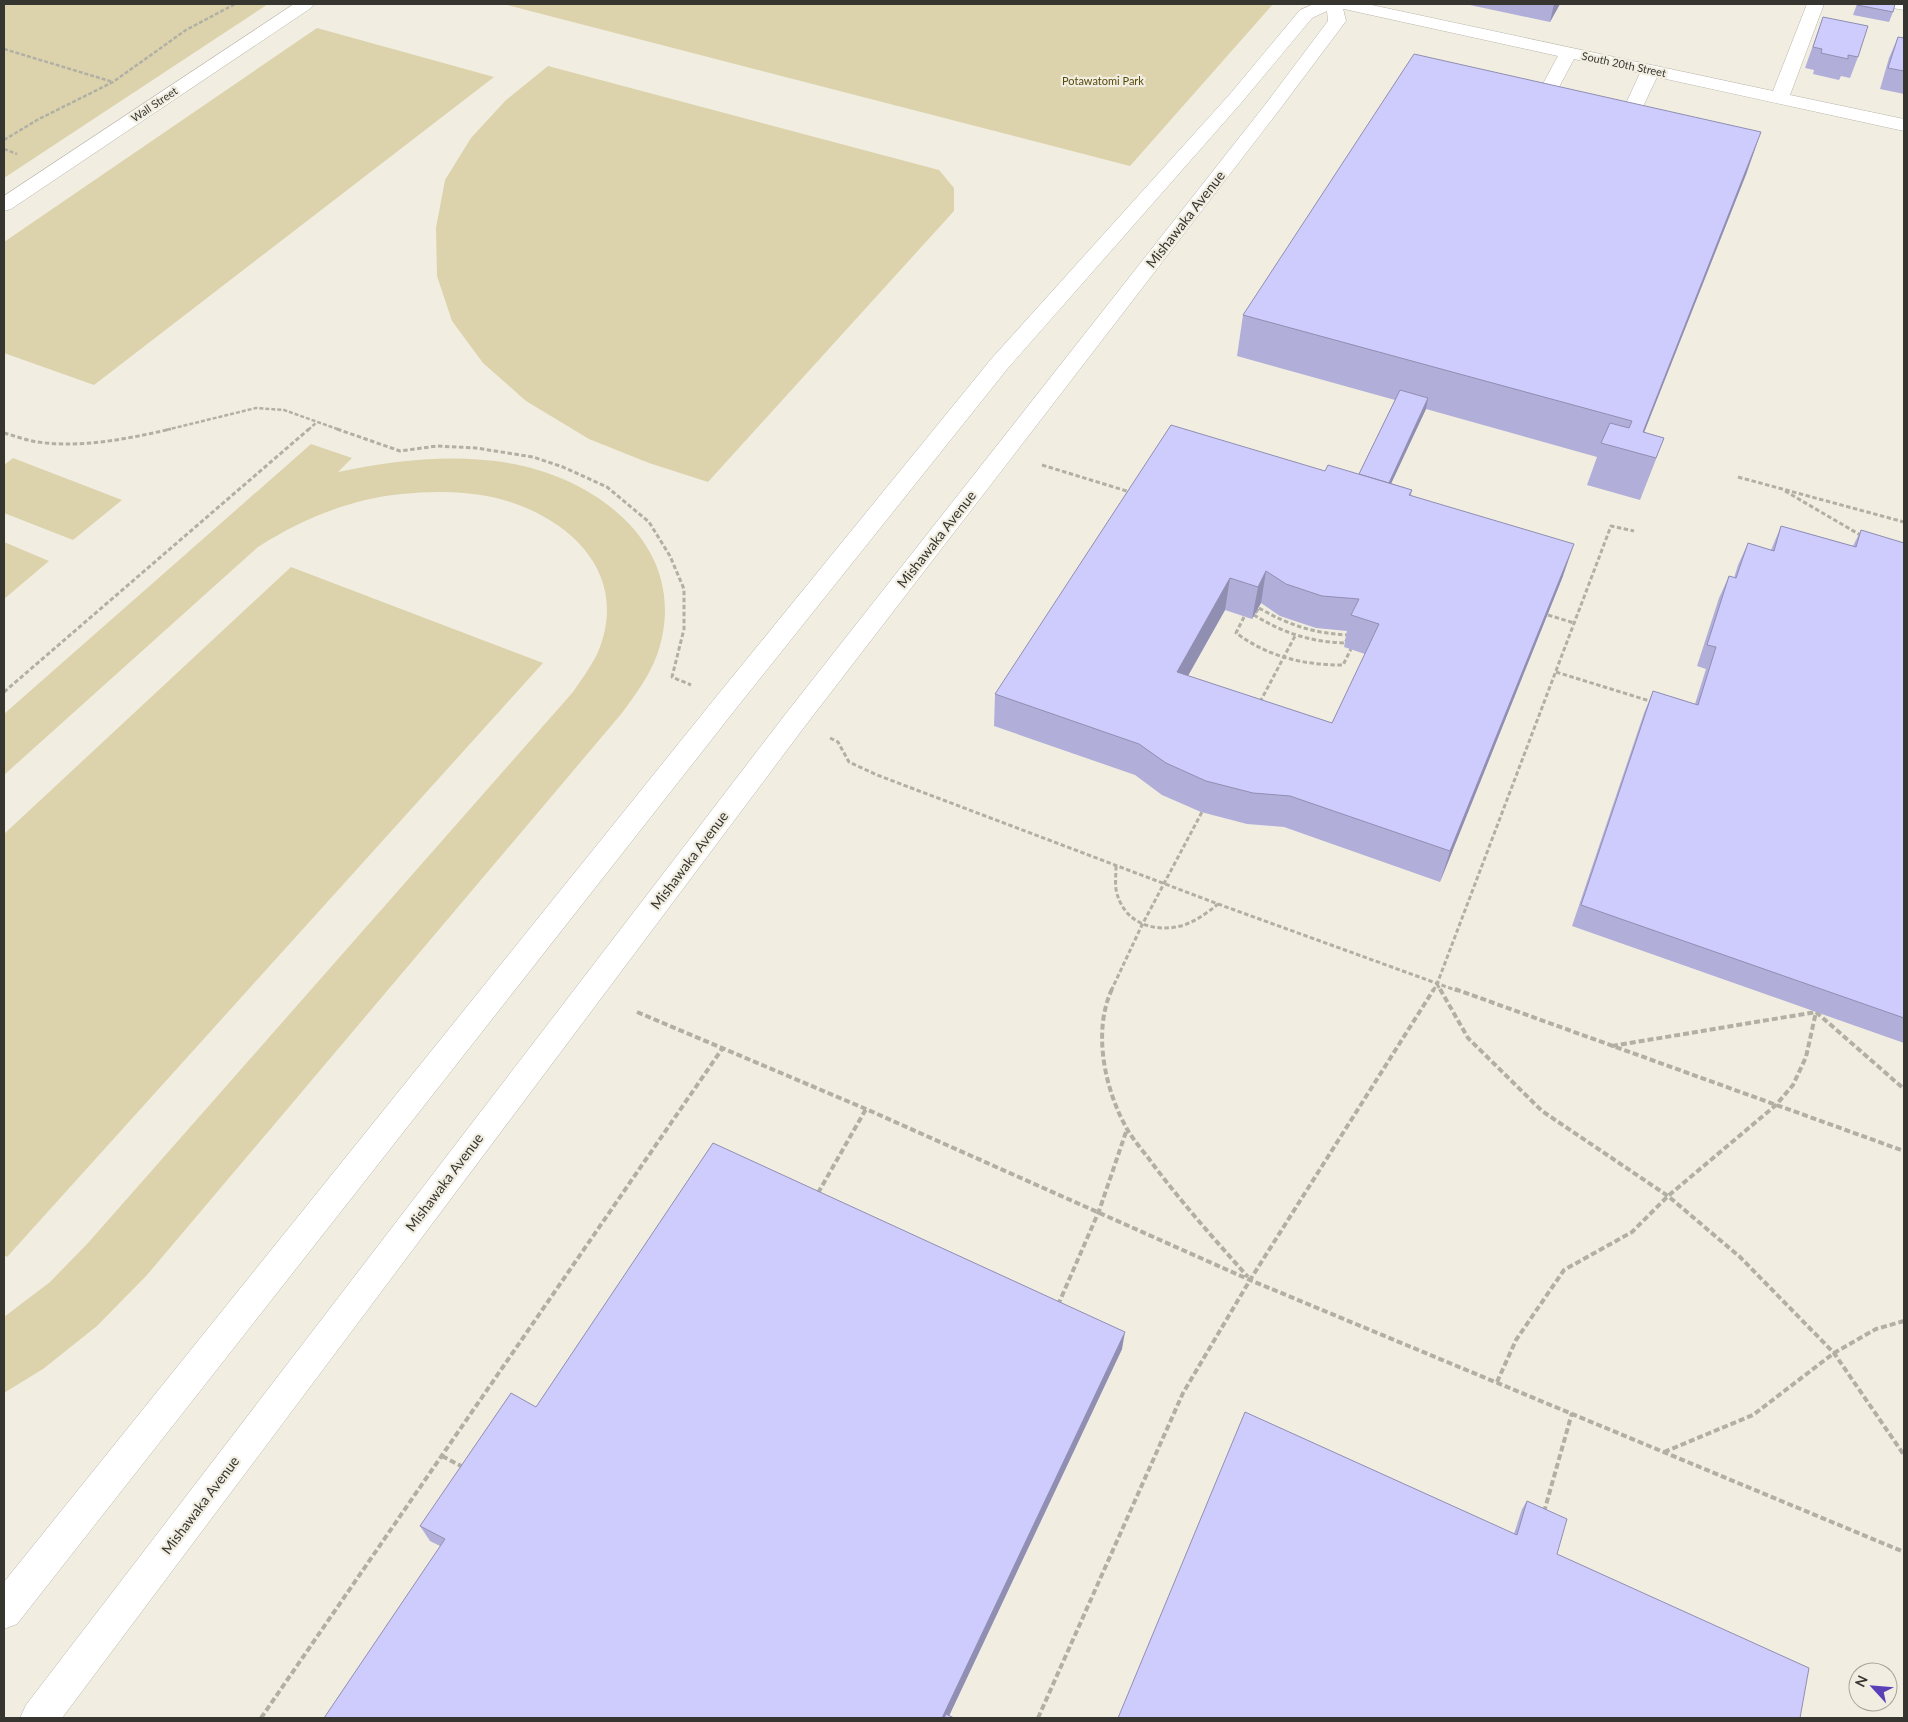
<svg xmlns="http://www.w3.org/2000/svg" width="1908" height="1722" viewBox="0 0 1908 1722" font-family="Lato,sans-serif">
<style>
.green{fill:#dcd2ac}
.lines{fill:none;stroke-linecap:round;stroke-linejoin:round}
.minor-casing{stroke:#b8b5a9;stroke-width:1}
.major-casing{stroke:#b8b5a9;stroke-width:1}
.path-far2{stroke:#b2b0a5;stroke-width:2.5;stroke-dasharray:4 2;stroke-linecap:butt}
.path-far1{stroke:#b2b0a5;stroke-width:3;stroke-dasharray:4.5 2.5;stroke-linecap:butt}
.path{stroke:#b2b0a5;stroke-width:4;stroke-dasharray:6 3;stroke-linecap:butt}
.minor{fill:#fff;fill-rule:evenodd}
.major{fill:#fff;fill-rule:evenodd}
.wall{fill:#b1afda;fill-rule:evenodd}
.shaded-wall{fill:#908eb1}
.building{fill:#cecbfd;stroke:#908eb1;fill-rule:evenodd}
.labels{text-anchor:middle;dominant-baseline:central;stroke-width:4.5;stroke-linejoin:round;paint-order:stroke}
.far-street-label{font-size:11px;fill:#363530;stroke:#f1eee1}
.far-park-label{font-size:11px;fill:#584a0a;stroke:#f1eee1}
.street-label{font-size:14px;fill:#363530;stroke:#f1eee1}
</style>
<rect width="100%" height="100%" fill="#f1eee1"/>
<g class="green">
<path d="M4,4H268L4,178Z"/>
<path d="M503,4H1273L1130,166Z"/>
<path d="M317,28L494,77L94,385L4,353V242Z"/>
<path d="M548,66L939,170L954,188V211L708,482L649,463L589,439L526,401L483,363L452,321L437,276L436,228L445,180L471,138L506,100Z"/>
<path d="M311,444L352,458L338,472C396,460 455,453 514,464C606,482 692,554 657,655C649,677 635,695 622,713L147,1275L97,1326L43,1369L4,1393V1317L50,1282L88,1243L573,692C583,677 594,663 600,647C629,568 563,513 492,497C463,491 432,491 402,494C350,499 302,519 258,547L4,775V714Z"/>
<path d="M13,458L122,500L73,540L4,513V465Z"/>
<path d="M4,542L49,561L4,599Z"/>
<path d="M291,567L543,663L7,1257L4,1255V834Z"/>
</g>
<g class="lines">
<g class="minor-casing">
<g id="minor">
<path d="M294,4H314L311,8L11,209L4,211V196Z"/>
<path d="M1335,4H1367L1773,91L1807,4H1824L1790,95L1904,119V131L1657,77L1629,136L1627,140L1620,142L1613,140L1611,136L1640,73L1574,59L1543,117L1541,121L1534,123L1527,121L1525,117L1558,56L1344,9L1338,8Z"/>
<path d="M1891,4H1904V10L1893,8Z"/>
</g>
</g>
<g class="major-casing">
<path id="major" d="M1314,4H1342L1346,21L1280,109L802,730L62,1718H20L26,1705L784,716L1268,101L1328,21L1327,11L1312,18L1242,102L1008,368L738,706L17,1624L4,1629V1582L720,692L992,358L1230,94L1300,10Z"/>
</g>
<g class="path-far2">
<path d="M4,49L113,82"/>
<path d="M4,140L37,120L113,82L186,30L235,4"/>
<path d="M4,149L17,154"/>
<path d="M166,430L256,408L284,410L340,430"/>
<path d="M308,430L317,422"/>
</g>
<g class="path-far1">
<path d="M337,429L400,451L437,446L476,448L533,457L563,467L607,487L649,522L670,556L684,589V629L672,677L691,685"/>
<path d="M4,433C15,436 26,440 37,442C83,448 127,439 171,429"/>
<path d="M1042,465L1130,492"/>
<path d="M1738,477L1904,522"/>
<path d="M1785,491L1862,536"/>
<path d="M1259,608C1288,625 1316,634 1349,635L1345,643C1311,642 1283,633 1254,615Z"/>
<path d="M1548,615L1574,623"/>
<path d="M1244,617L1236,633C1269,657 1303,665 1343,665L1351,649"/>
<path d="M1556,672L1653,702"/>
<path d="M4,692L309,429"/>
<path d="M1260,702L1295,636"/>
<path d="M830,738L838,742L849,762L877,775L1218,904L1458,991"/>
<path d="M1116,866C1116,874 1115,882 1116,889C1122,922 1152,933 1181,926C1195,922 1207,913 1218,904"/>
<path d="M1437,984L1441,991"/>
<path d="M1111,991L1142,925L1202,812"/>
<path d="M1433,991L1437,984L1611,526L1634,531"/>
</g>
<g class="path">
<path d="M1112,989C1092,1032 1105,1090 1127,1129C1134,1141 1144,1152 1152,1163C1182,1203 1215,1240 1248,1277"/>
<path d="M1440,989L1468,1038L1542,1111L1668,1196L1740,1257L1834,1353L1904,1455"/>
<path d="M1455,989L1904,1151"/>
<path d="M637,1012L866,1109L1250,1280L1904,1552"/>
<path d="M1816,1012L1904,1089"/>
<path d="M1612,1046L1816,1012"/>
<path d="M818,1193L866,1109"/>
<path d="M1058,1305L1099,1211L1127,1129"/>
<path d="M1497,1382L1516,1340L1564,1270L1632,1232L1668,1196L1776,1105L1793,1085L1806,1057L1816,1012"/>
<path d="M1664,1452L1753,1415L1834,1353L1876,1329L1904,1321"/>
<path d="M442,1456L463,1467"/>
<path d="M1544,1512L1572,1413"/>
<path d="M261,1718L722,1049"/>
<path d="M1038,1718L1183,1393L1250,1280L1434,989"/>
</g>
<use href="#minor" class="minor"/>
<use href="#major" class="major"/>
</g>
<g class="wall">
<path d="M1465,4H1560L1550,22Z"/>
<path d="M1857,4L1893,12L1889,22L1853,15Z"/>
<path d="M1823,17L1858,57L1850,78L1841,76L1839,80L1813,74L1814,70L1805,68Z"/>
<path d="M1898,37L1904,38V94L1880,89L1889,58Z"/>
<path d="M1747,172L1644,432L1664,438L1640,500L1587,485L1597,457L1426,409L1391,483L1412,490L1411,496L1563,576L1440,882L1284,827L1247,824L1201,812L1162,795L1135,775L994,726L995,694L1325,471L1359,474L1395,400L1237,356L1243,315ZM1261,603L1280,616L1316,628L1347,631L1344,647L1365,654L1332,723L1188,676L1225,610L1252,619Z"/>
<path d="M1781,526L1853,546L1861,530L1904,543V1043L1572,926L1644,713L1653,691L1695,704L1706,669L1697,666L1719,598L1729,576L1734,578L1738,565L1748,543L1771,550Z"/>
<path d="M1122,1349L949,1716L440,1546L430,1541L420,1526L536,1407Z"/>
<path d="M1527,1501L1557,1554L1514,1534L1522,1509Z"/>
</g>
<g class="shaded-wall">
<path d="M1554,4H1560L1550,22Z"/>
<path d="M1761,132L1747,172L1636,453L1643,432Z"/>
<path d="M1428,398L1426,409L1377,514L1380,502Z"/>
<path d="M1664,438L1640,500L1656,458Z"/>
<path d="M1574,544L1563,576L1440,882L1450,851Z"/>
<path d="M1266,571L1261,603L1252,619L1258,587Z"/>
<path d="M1230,578L1225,610L1172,704L1177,672Z"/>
<path d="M1125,1332L1122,1349L948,1718H942Z"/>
</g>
<g class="building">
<path d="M1857,4H1895L1893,12L1857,5Z"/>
<path d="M1823,17L1868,26L1858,57L1848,55V59L1821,53L1822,49L1813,47Z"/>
<path d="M1898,37L1904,38V71L1888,68Z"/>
<path d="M1414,54L1761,132L1643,432L1664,438L1656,458L1601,443L1610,423L1629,428L1632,421L1243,315Z"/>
<path d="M1400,390L1428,398L1389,483L1359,474Z"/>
<path d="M1171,425L1325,471L1328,465L1412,490L1409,495L1574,544L1450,851L1290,796L1253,793L1206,781L1166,763L1139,744L995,694ZM1266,571L1286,584L1322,596L1359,599L1351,615L1379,624L1332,723L1177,672L1230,578L1258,587Z"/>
<path d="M1781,526L1856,547L1861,530L1904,543V1018L1581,905L1653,691L1698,705L1716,647L1707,645L1729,576L1736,578L1748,543L1774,551Z"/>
<path d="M713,1143L1125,1332L942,1718H324L445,1539L420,1526L511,1393L536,1407Z"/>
<path d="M1245,1412L1517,1535L1527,1501L1567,1519L1557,1554L1809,1668L1800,1718H1118Z"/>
<path d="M946,1714L954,1718H944Z"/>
</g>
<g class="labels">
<g class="far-street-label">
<text transform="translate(1624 64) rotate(12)">South 20th Street</text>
<text transform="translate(154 104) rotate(-34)">Wall Street</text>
</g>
<g class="far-park-label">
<text x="1103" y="80">Potawatomi Park</text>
</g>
<g class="street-label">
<text transform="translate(1185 219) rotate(-52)">Mishawaka Avenue</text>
<text transform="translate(936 539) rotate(-52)">Mishawaka Avenue</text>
<text transform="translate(689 860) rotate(-53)">Mishawaka Avenue</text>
<text transform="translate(444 1182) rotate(-53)">Mishawaka Avenue</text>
<text transform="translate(200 1505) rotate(-53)">Mishawaka Avenue</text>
</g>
</g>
<rect width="1908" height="1722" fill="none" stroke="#363530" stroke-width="10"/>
<g transform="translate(1873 1687) rotate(296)"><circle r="24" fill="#f1eee1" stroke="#a6a49a"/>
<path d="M0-4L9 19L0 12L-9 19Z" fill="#5a40b8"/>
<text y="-8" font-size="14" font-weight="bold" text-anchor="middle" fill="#363530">N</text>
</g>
</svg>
